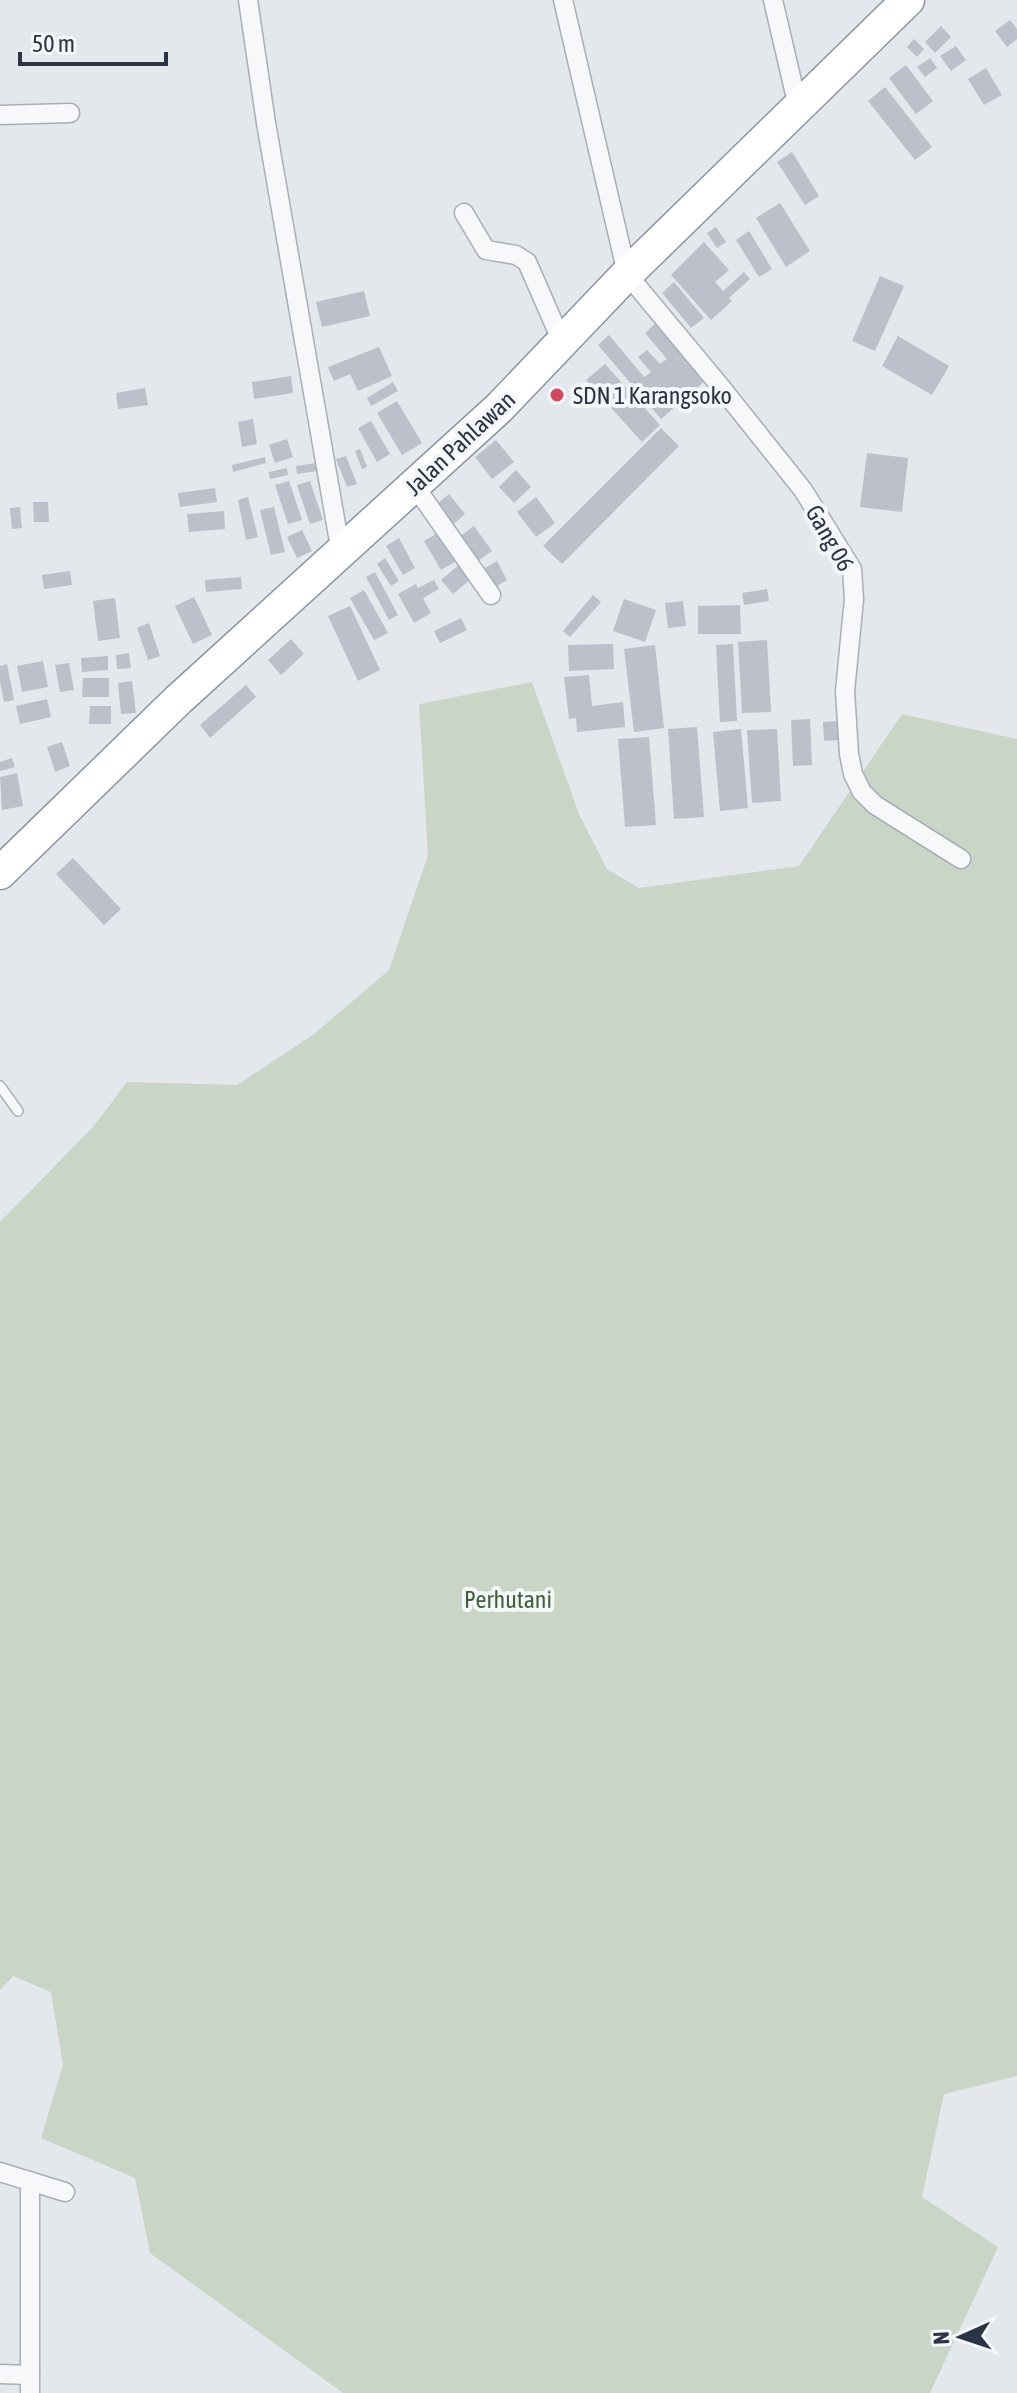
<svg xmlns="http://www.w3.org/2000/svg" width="1017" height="2393" viewBox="0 0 1017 2393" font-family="'Asap Condensed',sans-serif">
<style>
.green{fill:#c9d6c5}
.building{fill:#bbc0ca}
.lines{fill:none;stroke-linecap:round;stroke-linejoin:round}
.lane-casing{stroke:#a9aeb7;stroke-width:12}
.street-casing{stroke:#a9aeb7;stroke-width:21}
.highway-casing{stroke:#8b94a3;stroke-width:35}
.lane{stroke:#f7f8fa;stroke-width:9}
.street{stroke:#f7f8fa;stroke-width:18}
.highway{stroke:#fff;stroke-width:32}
.poi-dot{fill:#d1495b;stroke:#f4f6f9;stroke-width:3}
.labels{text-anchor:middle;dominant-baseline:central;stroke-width:8;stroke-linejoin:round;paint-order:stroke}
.poi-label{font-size:24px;fill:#2b3445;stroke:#f4f6f9;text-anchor:start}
.street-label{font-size:24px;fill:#2b3445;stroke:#f4f6f9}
.park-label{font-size:24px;fill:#3f6138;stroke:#f4f6f9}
</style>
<rect width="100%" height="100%" fill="#e4e7ec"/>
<path class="green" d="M532,682L579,814L607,869L639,888L799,866L902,714L1017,739V2076L944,2094L922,2197L998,2247L930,2393H343L150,2253L135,2178L41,2138L63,2065L51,1992L13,1976L0,1990V1222L93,1127L127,1082L237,1085L314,1034L389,970L428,855L419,704Z"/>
<g class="building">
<path d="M1010,20L1017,29V39L1007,47L995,31Z"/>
<path d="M941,26L951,37L935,53L925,42Z"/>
<path d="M914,39L924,49L917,57L907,47Z"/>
<path d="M956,46L966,60L951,71L940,56Z"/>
<path d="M930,58L937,68L925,77L917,67Z"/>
<path d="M906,65L933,101L916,114L889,78Z"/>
<path d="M986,68L1002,95L984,105L968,79Z"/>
<path d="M885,87L932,147L915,160L868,101Z"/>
<path d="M792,152L819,196L805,205L777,162Z"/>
<path d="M780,203L810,251L786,267L756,218Z"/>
<path d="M716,227L726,242L717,248L707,233Z"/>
<path d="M749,231L772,269L759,277L736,240Z"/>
<path d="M704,242L729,270L715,282L723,291L744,272L750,279L729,298L732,301L711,320L671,275Z"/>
<path d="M880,276L904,286L875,351L852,341Z"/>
<path d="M674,282L704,318L691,328L662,293Z"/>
<path d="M364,291L370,316L322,327L316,302Z"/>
<path d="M657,322L705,381L661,419L598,345L609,335L644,377L651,372L638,357L647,350L660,364L667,359L645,333Z"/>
<path d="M898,336L949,366L932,395L882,366Z"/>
<path d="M379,347L392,376L358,391L350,374L334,381L328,367Z"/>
<path d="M605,364L660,425L642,442L586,380Z"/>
<path d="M291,376L293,393L254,399L252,382Z"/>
<path d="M393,382L398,391L371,406L367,398Z"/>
<path d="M145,388L148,405L118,409L116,393Z"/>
<path d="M397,401L422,443L402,455L377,413Z"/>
<path d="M253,419L257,444L242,447L238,422Z"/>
<path d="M371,421L390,454L377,462L358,428Z"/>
<path d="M661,428L679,446L562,564L543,546Z"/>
<path d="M287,439L293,457L275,463L269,445Z"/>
<path d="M496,440L514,462L492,479L475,457Z"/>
<path d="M360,449L367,467L362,469L355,451Z"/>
<path d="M867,453L908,458L902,512L860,507Z"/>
<path d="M346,456L357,484L347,487L336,459Z"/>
<path d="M265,457L266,463L233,472L232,465Z"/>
<path d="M316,463L317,471L297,474L296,466Z"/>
<path d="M287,468L288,475L270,479L269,472Z"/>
<path d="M516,470L531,487L514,503L499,487Z"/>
<path d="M289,481L302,520L288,524L275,485Z"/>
<path d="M310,481L323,520L310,524L297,485Z"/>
<path d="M215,488L217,502L180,507L178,493Z"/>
<path d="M449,494L465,514L449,528L432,508Z"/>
<path d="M248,497L258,537L246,540L238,500Z"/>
<path d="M536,497L555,523L536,537L517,512Z"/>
<path d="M33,502H48L49,522H34Z"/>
<path d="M20,507L22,528L12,529L10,508Z"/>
<path d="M274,507L285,552L271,555L260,510Z"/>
<path d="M224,511L225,529L189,532L187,514Z"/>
<path d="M474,526L492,551L475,563L458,538Z"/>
<path d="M302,530L312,551L297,558L287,537Z"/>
<path d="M441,531L458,560L441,570L424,541Z"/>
<path d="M399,538L415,568L403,575L386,546Z"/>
<path d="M385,558L399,581L391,586L377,564Z"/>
<path d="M497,561L507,580L494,588L483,569Z"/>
<path d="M459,565L471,579L453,594L441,580Z"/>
<path d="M70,571L72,585L44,589L42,575Z"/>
<path d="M375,572L398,615L389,620L366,577Z"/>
<path d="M241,577L242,589L206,592L205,580Z"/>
<path d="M434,580L439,589L423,598L431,613L414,623L398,594L416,584L418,588Z"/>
<path d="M767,589L769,601L744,605L742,593Z"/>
<path d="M364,590L388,633L374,640L350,598Z"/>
<path d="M593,595L601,602L570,637L563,631Z"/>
<path d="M194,597L212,635L193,644L175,606Z"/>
<path d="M115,598L120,638L98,641L93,601Z"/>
<path d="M624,599L656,610L645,642L613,631Z"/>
<path d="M683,601L686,626L668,628L665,603Z"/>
<path d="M740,605L741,634H698V606Z"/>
<path d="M350,606L380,670L358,681L328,616Z"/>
<path d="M461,618L467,630L440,643L434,631Z"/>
<path d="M149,623L160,656L148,660L137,628Z"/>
<path d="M291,639L304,654L281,675L268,660Z"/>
<path d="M767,640L771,712L742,713L738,642Z"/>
<path d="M613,644L614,669L569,671L568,645Z"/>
<path d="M733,644L737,721L720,722L716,645Z"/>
<path d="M655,645L664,728L634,732L624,649Z"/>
<path d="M129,653L131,668L117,669L116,655Z"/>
<path d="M108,656V670L82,672L81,658Z"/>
<path d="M43,661L48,687L22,692L17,666Z"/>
<path d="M69,663L74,690L60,692L55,665Z"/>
<path d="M7,664L14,700L4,702L0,681V666Z"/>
<path d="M589,675L592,706L623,702L625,727L577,732L576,718L569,719L564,677Z"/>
<path d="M83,678H109V697H82Z"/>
<path d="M132,681L136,713L121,714L118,683Z"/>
<path d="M246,685L256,697L210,738L200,725Z"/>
<path d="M47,699L51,717L20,724L16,706Z"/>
<path d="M90,706H111V724H89Z"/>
<path d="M810,719L812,765L793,766L791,720Z"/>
<path d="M839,721L840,740L824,741L823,722Z"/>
<path d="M697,727L704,817L674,819L668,729Z"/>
<path d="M741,729L748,808L720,811L713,732Z"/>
<path d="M777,729L781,801L752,803L747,730Z"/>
<path d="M649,737L656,825L625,827L618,739Z"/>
<path d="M62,742L70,766L55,772L47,747Z"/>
<path d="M12,758L15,767L0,771V762Z"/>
<path d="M17,773L23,806L2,810L0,777Z"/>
<path d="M73,858L121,909L104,925L56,874Z"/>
</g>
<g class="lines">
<g class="lane-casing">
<path id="lane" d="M0,1086L18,1111"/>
</g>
<g class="street-casing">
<g id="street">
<path d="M248,0L266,123L341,553"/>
<path d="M563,0L627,274L720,386L803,490L852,569L854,599L845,691L849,754L853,774L862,792L875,805L961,859"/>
<path d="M773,0L798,107"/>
<path d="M0,115L70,113"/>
<path d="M464,213L486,250L516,255L527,262L562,342"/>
<path d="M414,485L491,595"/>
<path d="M0,2172L65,2192"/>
<path d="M30,2181V2375"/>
<path d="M0,2374L30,2375V2393"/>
</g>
</g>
<g class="highway-casing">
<path id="highway" d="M0,873L178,700L499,408L627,274L908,0"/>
</g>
<use href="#lane" class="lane"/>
<use href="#street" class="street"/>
<use href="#highway" class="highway"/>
</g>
<circle class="poi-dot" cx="557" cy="395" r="8"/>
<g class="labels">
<g class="poi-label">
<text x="573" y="395">SDN 1 Karangsoko</text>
</g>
<g class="street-label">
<text transform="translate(460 443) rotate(-43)">Jalan Pahlawan</text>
<text transform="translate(830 538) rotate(60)">Gang 06</text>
</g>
<g class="park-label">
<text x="508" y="1599">Perhutani</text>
</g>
</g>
<g transform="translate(961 2337) rotate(267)" stroke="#f4f6f9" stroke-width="6" paint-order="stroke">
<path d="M0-6L14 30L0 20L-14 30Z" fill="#2b3445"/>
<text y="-12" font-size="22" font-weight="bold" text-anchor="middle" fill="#2b3445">N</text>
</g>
<path d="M20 52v12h146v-12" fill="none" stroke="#2b3445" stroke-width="4"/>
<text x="32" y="52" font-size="24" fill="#2b3445" stroke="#f4f6f9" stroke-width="6" paint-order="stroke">50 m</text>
</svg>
